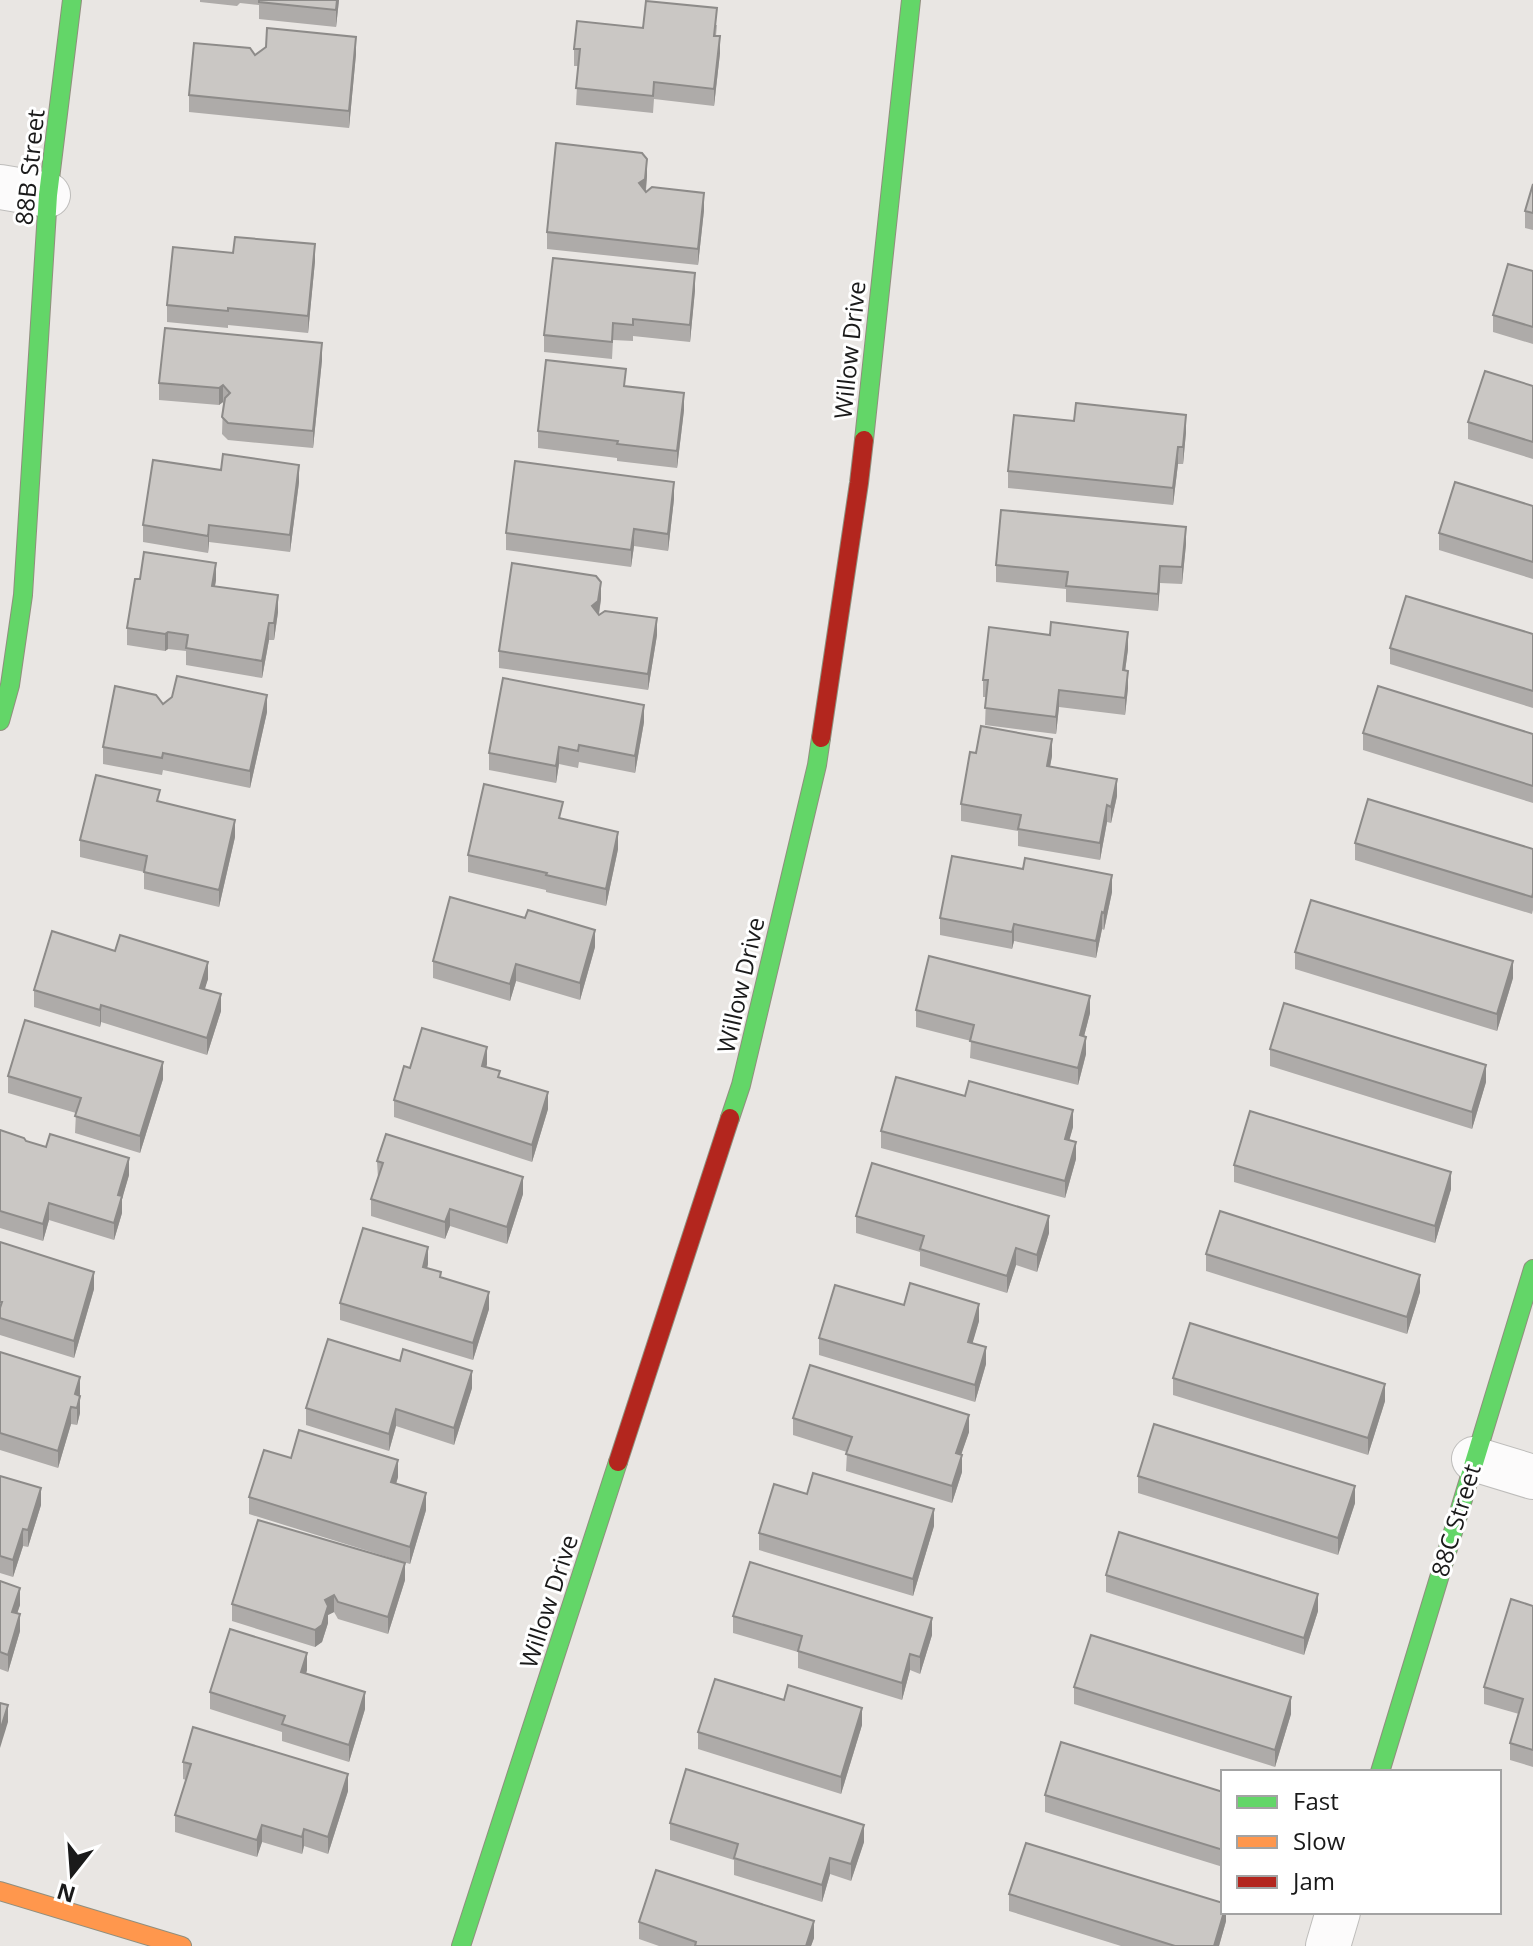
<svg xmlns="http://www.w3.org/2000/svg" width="1533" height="1946" viewBox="0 0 1533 1946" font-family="'Open Sans',sans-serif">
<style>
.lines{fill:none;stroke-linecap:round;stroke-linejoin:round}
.street-casing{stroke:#bebdbb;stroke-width:46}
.fast-casing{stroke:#908f7e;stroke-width:20}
.slow-casing{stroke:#908f7e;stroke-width:20}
.jam-casing{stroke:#908f7e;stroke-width:20}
.street{stroke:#fcfbfb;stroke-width:44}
.fast{stroke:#63d668;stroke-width:18}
.slow{stroke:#ff974d;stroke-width:18}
.jam{stroke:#b3261e;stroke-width:18}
.wall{fill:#aeaba9}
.shaded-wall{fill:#8d8b89}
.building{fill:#cac7c4;stroke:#8d8b89;stroke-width:2}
.labels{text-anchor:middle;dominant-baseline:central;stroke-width:6;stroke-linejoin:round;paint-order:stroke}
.street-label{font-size:24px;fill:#1a1a1a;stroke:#fff}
</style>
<rect width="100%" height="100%" fill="#e9e6e3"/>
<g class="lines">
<g class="street-casing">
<g id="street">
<path d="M0,187L48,195"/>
<path d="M1474,1459L1533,1477"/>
<path d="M1328,1946L1338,1912"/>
</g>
</g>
<g class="fast-casing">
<g id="fast">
<path d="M864,440L911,0"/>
<path d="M0,721L10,685L23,595L48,195L72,0"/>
<path d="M730,1118L741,1085L817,765L821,738"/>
<path d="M1380,1772L1533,1269"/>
<path d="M461,1946L618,1462"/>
</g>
</g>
<g class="slow-casing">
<path id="slow" d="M0,1891L182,1946"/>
</g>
<g class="jam-casing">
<g id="jam">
<path d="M821,738L859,483L864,440"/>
<path d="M618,1462L730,1118"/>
</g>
</g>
<use href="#street" class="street"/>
<use href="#fast" class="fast"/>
<use href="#slow" class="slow"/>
<use href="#jam" class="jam"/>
</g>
<g class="wall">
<path d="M200,0H339L336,27L259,19V5L240,3L237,6L200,2Z"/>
<path d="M717,25L716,36L720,53L714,106L654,99L653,113L576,105L578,66H574V49L643,28Z"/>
<path d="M356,54L349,128L189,112V95L255,55Z"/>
<path d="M647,176L646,192L704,210L698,265L547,249V232Z"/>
<path d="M1533,184V230L1525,228V211Z"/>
<path d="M315,261L308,333L228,325V328L167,322V305Z"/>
<path d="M1533,271V344L1493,332V315Z"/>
<path d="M695,290L690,342L633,336V341L613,340L612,359L544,352V335Z"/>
<path d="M322,360L313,448L228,440L222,434L223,402L219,405L159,400V383Z"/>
<path d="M626,386L684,410L677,468L617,461V458L538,448V431Z"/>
<path d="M1533,386V459L1468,439V422Z"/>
<path d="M1186,432L1183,464H1178L1173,505L1008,488V471Z"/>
<path d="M299,482L290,552L209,542L208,553L143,542V525Z"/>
<path d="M674,499L668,551L634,546L631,567L506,550V533Z"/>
<path d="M1533,506V579L1439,550V533Z"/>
<path d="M1186,544L1182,584L1160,583L1158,611L1066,602V589L996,582V565Z"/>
<path d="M216,580L215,586L278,612L274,640H269L262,678L186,665V651L168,649L165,651L127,645V628Z"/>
<path d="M601,599L599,615L657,635L648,690L499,668V651Z"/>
<path d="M1533,634V708L1390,664V648Z"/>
<path d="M1128,649L1125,670L1128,688L1125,715L1059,707L1056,734L985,725L986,697H983V680Z"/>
<path d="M163,704L267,712L250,788L163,770L162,775L103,764V747Z"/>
<path d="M644,722L635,773L579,762L578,768L559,764L556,783L489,770V753Z"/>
<path d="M1363,733L1533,734V803L1363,750Z"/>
<path d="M1052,756L1050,766L1117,796L1111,823L1107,822L1100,860L1018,846V831L961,821V804Z"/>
<path d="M160,802L235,837L219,907L144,889V872L80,857V840Z"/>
<path d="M563,819L618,849L606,906L546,892V890L468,872V855Z"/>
<path d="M1355,843L1533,849V910L1532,914L1355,860Z"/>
<path d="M1112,892L1104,930L1102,929L1096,958L1014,941L1012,949L940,935V918Z"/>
<path d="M595,947L580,1000L516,981L510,1001L433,978V961Z"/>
<path d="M1295,952L1513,978L1497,1031L1295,969Z"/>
<path d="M208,979L204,989L221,1011L207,1055L101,1022L100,1027L34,1007V990Z"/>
<path d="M916,1010L1090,1013L1084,1036L1086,1054L1078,1085L970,1058L971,1041L916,1027Z"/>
<path d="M1270,1049L1486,1082L1472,1129L1270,1066Z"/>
<path d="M487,1064L486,1067L500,1078L548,1109L532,1162L394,1117V1100L410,1068Z"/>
<path d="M8,1076L163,1079L140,1153L75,1133L76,1113L8,1093Z"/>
<path d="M965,1096L1073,1127L1069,1140L1076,1159L1065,1198L881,1148V1131Z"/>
<path d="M0,1130L26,1141L129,1175L122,1199V1213L114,1240L49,1220L43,1241L0,1228Z"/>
<path d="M377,1161L523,1194L507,1244L450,1226L445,1239L371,1216V1199L378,1178Z"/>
<path d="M1234,1165L1451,1189L1435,1243L1234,1182Z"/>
<path d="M856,1216L1049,1233L1037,1272L1016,1265L1007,1293L920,1266V1252L856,1233Z"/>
<path d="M0,1242L94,1289L74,1358L0,1335Z"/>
<path d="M1206,1254L1420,1292L1407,1334L1206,1271Z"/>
<path d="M428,1264L427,1268L489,1309L473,1360L340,1320V1303Z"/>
<path d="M904,1305L979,1321L972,1343L986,1364L975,1402L819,1355V1338Z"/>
<path d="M0,1352L80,1394V1413L77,1425L71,1424L58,1468L0,1450Z"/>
<path d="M1173,1378L1385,1401L1368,1455L1173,1395Z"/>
<path d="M472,1388L454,1445L396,1426L389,1451L306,1425V1408Z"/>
<path d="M793,1418L969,1432L961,1454L962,1472L952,1503L846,1471L847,1452L793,1435Z"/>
<path d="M291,1458L398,1477L396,1484L426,1510L410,1564L249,1514V1497Z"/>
<path d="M0,1476L41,1505L28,1547L23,1546L13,1577L0,1573Z"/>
<path d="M1138,1476L1355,1503L1338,1555L1138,1493Z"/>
<path d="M807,1494L934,1526L913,1596L759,1550V1533Z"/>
<path d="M1106,1575L1318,1611L1304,1655L1106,1592Z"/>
<path d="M405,1580L388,1634L338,1619L334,1612L328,1615V1623L322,1642L315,1647L232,1621V1604Z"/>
<path d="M0,1581L20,1605L17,1613L20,1631L8,1672L0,1669Z"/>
<path d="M1533,1606V1767L1510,1760V1743L1519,1714L1484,1704V1687Z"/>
<path d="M733,1616L932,1635L920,1674L910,1670L902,1700L798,1668V1652L733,1633Z"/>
<path d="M307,1670L306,1673L365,1709L349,1762L282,1741V1732L210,1709V1692Z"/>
<path d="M1074,1687L1291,1714L1275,1767L1074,1704Z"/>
<path d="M784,1700L862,1725L841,1794L698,1749V1732Z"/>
<path d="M183,1762L348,1791L328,1854L304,1846L302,1854L262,1842L257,1857L175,1832V1815L186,1780L183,1779Z"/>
<path d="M1223,1792V1867L1045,1812V1795Z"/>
<path d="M670,1823L864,1842L851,1881L830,1874L822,1902L734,1875V1860L670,1840Z"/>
<path d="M1009,1894L1226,1912V1921L1219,1946H1121L1009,1911Z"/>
<path d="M639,1922L814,1938L811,1946H659L639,1939Z"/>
</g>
<g class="shaded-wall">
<path d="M337,0H339L336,27V10Z"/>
<path d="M720,36V53L714,106V89Z"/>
<path d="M356,37V54L349,128V111Z"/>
<path d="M647,159V176L645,196L639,183Z"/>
<path d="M704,193V210L698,265V249Z"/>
<path d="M315,244V261L308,333V316Z"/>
<path d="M695,273V290L690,342V325Z"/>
<path d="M322,343V360L313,448V431Z"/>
<path d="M223,385V402L219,405V388Z"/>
<path d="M684,393V410L677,468V451Z"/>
<path d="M1186,415V432L1183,464V447Z"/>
<path d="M1178,447V464L1173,505V488Z"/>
<path d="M299,465V482L290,552V535Z"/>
<path d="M674,482V499L668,551V534Z"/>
<path d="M209,525V542L208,553V536Z"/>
<path d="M1186,527V544L1182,584V567Z"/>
<path d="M634,529V546L631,567V550Z"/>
<path d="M216,563V580L212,602V586Z"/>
<path d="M1160,566V583L1158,611V594Z"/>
<path d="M601,582V599L598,618L592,606Z"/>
<path d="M278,595V612L274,640V623Z"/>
<path d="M657,618V635L648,690V674Z"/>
<path d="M269,623V640L262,678V661Z"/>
<path d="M168,632V649L165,651V634Z"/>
<path d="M1128,632V649L1123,687V670Z"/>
<path d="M1128,671V688L1125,715V698Z"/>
<path d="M1059,690V707L1056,734V717Z"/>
<path d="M267,695V712L250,788V771Z"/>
<path d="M644,705V722L635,773V756Z"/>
<path d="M1052,739V756L1047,783V766Z"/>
<path d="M559,747V764L556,783V766Z"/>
<path d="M1117,779V796L1111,823V807Z"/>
<path d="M1107,805V822L1100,860V843Z"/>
<path d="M235,820V837L219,907V890Z"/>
<path d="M618,832V849L606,906V889Z"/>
<path d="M1112,875V892L1104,930V913Z"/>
<path d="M1102,912V929L1096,958V941Z"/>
<path d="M1014,924V941L1012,949V932Z"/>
<path d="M595,930V947L580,1000V983Z"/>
<path d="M1513,961V978L1497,1031V1014Z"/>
<path d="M208,962V979L200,1005V988Z"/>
<path d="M516,964V981L510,1001V984Z"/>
<path d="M221,994V1011L207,1055V1038Z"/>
<path d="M1090,996V1013L1080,1052V1035Z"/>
<path d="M101,1005V1022L100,1027V1010Z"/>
<path d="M1086,1037V1054L1078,1085V1068Z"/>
<path d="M487,1047V1064L482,1083V1066Z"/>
<path d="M163,1062V1079L140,1153V1136Z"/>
<path d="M1486,1065V1082L1472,1129V1112Z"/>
<path d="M548,1092V1109L532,1162V1145Z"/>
<path d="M1073,1110V1127L1065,1156V1139Z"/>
<path d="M1076,1142V1159L1065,1198V1181Z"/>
<path d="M129,1158V1175L122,1199V1213L114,1240V1223L118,1195Z"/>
<path d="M1451,1172V1189L1435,1243V1226Z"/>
<path d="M523,1177V1194L507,1244V1227Z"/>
<path d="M49,1203V1220L43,1241V1224Z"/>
<path d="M450,1209V1226L445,1239V1222Z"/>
<path d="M1049,1216V1233L1037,1272V1255Z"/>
<path d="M428,1247V1264L423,1284V1267Z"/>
<path d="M1016,1248V1265L1007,1293V1276Z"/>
<path d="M94,1272V1289L74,1358V1341Z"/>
<path d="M1420,1275V1292L1407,1334V1317Z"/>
<path d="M489,1292V1309L473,1360V1343Z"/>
<path d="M979,1304V1321L968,1359V1342Z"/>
<path d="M986,1347V1364L975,1402V1385Z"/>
<path d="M472,1371V1388L454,1445V1428Z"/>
<path d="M80,1377V1394L76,1408L75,1394Z"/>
<path d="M1385,1384V1401L1368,1455V1438Z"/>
<path d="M80,1396V1413L77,1425V1408Z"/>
<path d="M71,1407V1424L58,1468V1451Z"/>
<path d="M396,1409V1426L389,1451V1434Z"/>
<path d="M969,1415V1432L956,1470V1453Z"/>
<path d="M962,1455V1472L952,1503V1486Z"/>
<path d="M398,1460V1477L391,1499V1482Z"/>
<path d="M1355,1486V1503L1338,1555V1538Z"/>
<path d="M41,1488V1505L28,1547V1530Z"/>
<path d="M426,1493V1510L410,1564V1547Z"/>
<path d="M934,1509V1526L913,1596V1579Z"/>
<path d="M23,1529V1546L13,1577V1560Z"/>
<path d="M405,1563V1580L388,1634V1617Z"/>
<path d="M20,1588V1605L12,1629V1612Z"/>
<path d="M1318,1594V1611L1304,1655V1638Z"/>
<path d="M334,1595V1612L328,1615V1623L322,1642L315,1647V1630L325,1600Z"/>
<path d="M20,1614V1631L8,1672V1655Z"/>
<path d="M932,1618V1635L920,1674V1657Z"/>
<path d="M307,1653V1670L301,1689V1672Z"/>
<path d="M910,1654V1670L902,1700V1683Z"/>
<path d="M365,1692V1709L349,1762V1745Z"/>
<path d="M1291,1697V1714L1275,1767V1750Z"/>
<path d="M8,1705V1722L0,1748V1731Z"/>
<path d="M862,1708V1725L841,1794V1777Z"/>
<path d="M348,1774V1791L328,1854V1837Z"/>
<path d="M262,1825V1842L257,1857V1840Z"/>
<path d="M864,1825V1842L851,1881V1864Z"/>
<path d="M304,1829V1846L302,1854V1837Z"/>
<path d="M830,1858V1874L822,1902V1885Z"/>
<path d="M1224,1912H1226V1921L1219,1946H1214Z"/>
<path d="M814,1921V1938L811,1946H806Z"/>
</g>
<g class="building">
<path d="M259,0H337L336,10L259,2Z"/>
<path d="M646,1L717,8L714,36H720L714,89L654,82L653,96L576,88L580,49H574L577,21L643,28Z"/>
<path d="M267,28L356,37L349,111L189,95L194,43L250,48L255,55L266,47Z"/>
<path d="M556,143L642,153L647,159L645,179L639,183L646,192L652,187L704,193L698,249L547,232Z"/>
<path d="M1533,184V213L1525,211Z"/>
<path d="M235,237L315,244L308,316L228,308V311L167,305L173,247L233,253Z"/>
<path d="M553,258L695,273L690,325L633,319V325L613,323L612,342L544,335Z"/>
<path d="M1508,264L1533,271V327L1493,315Z"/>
<path d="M165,328L322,343L313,431L228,423L222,417L225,398L230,393L223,385L219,388L159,383Z"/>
<path d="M546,360L626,369L624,386L684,393L677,451L617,444L618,441L538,431Z"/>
<path d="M1485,371L1533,386V442L1468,422Z"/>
<path d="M1076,403L1186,415L1183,447H1178L1173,488L1008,471L1014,415L1074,421Z"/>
<path d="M223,454L299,465L290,535L209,525L208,536L143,525L153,460L221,470Z"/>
<path d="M515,461L674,482L668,534L634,529L631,550L506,533Z"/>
<path d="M1455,482L1533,506V562L1439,533Z"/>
<path d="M1001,510L1186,527L1182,567L1160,566L1158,594L1066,586L1068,572L996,565Z"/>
<path d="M144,552L216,563L212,586L278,595L274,623H269L262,661L186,648L188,635L168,632L165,634L127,628L135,579H140Z"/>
<path d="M512,563L596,576L601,582L598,601L592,606L599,615L605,611L657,618L648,674L499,651Z"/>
<path d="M1406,596L1533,634V691L1390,648Z"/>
<path d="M1051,622L1128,632L1123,670L1128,671L1125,698L1059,690L1056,717L985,708L988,680H983L989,627L1050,635Z"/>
<path d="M177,676L267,695L250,771L163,753L162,758L103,747L115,686L156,695L163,704L172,697Z"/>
<path d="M503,678L644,705L635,756L579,745L578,751L559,747L556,766L489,753Z"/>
<path d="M1378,686L1533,734V786L1363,733Z"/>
<path d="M981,726L1052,739L1047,766L1117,779L1111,807L1107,805L1100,843L1018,829L1021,815L961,804L970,752L976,753Z"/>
<path d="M96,775L160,790L157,801L235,820L219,890L144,872L147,856L80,840Z"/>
<path d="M484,784L563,802L559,818L618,832L606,889L546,875L547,873L468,855Z"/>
<path d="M1368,799L1533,849V893L1532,897L1355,843Z"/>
<path d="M952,856L1023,869L1025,858L1112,875L1104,913L1102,912L1096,941L1014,924L1012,932L940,918Z"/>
<path d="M450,897L525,918L528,910L595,930L580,983L516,964L510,984L433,961Z"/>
<path d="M1311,900L1513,961L1497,1014L1295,952Z"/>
<path d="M52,931L115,951L120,935L208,962L200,988L221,994L207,1038L101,1005L100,1010L34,990Z"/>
<path d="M929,956L1090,996L1080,1035L1086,1037L1078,1068L970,1041L974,1025L916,1010Z"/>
<path d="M1284,1003L1486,1065L1472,1112L1270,1049Z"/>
<path d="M25,1020L163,1062L140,1136L75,1116L81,1098L8,1076Z"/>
<path d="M422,1028L487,1047L482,1066L500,1071L498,1077L548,1092L532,1145L394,1100L404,1066L410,1068Z"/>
<path d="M896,1077L965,1096L969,1081L1073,1110L1065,1139L1076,1142L1065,1181L881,1131Z"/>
<path d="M1250,1111L1451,1172L1435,1226L1234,1165Z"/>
<path d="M0,1130L24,1138L26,1141L46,1147L50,1134L129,1158L118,1195L122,1196L114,1223L49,1203L43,1224L0,1211Z"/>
<path d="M386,1134L523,1177L507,1227L450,1209L445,1222L371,1199L383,1163L377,1161Z"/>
<path d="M872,1163L1049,1216L1037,1255L1016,1248L1007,1276L920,1249L924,1236L856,1216Z"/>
<path d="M1220,1211L1420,1275L1407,1317L1206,1254Z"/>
<path d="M363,1228L428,1247L423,1267L441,1272L440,1277L489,1292L473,1343L340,1303Z"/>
<path d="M0,1242L94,1272L74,1341L0,1318V1308L2,1302H0Z"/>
<path d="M910,1283L979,1304L968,1342L986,1347L975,1385L819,1338L835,1285L904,1305Z"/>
<path d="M1190,1323L1385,1384L1368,1438L1173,1378Z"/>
<path d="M328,1339L400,1361L403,1349L472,1371L454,1428L396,1409L389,1434L306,1408Z"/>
<path d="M0,1352L80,1377L75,1394L80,1396L77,1408L71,1407L58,1451L0,1433Z"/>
<path d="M810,1365L969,1415L956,1453L962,1455L952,1486L846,1454L852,1437L793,1418Z"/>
<path d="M1154,1424L1355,1486L1338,1538L1138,1476Z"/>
<path d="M299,1430L398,1460L391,1482L426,1493L410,1547L249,1497L264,1450L291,1458Z"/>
<path d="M813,1473L934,1509L913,1579L759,1533L774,1484L807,1494Z"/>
<path d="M0,1476L41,1488L28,1530L23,1529L13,1560L0,1556Z"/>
<path d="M258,1520L405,1563L388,1617L338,1602L334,1595L325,1600L328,1606L322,1625L315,1630L232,1604Z"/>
<path d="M1119,1532L1318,1594L1304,1638L1106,1575Z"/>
<path d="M750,1562L932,1618L920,1657L910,1654L902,1683L798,1651L802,1636L733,1616Z"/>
<path d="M0,1581L20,1588L12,1612L20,1614L8,1655L0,1652Z"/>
<path d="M1511,1599L1533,1606V1750L1510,1743L1523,1699L1484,1687Z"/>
<path d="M230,1629L307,1653L301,1672L365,1692L349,1745L282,1724L285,1716L210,1692Z"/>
<path d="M1091,1635L1291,1697L1275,1750L1074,1687Z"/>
<path d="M715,1679L784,1700L788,1685L862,1708L841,1777L698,1732Z"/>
<path d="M0,1703L8,1705L0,1731Z"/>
<path d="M193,1727L348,1774L328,1837L304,1829L302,1837L262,1825L257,1840L175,1815L191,1764L183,1762Z"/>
<path d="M1061,1742L1223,1792V1850L1045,1795Z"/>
<path d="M686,1769L864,1825L851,1864L830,1858L822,1885L734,1858L738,1844L670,1823Z"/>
<path d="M1026,1843L1223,1903L1224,1912L1214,1946H1175L1009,1894Z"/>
<path d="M656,1870L814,1921L806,1946H695L696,1942L639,1922Z"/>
</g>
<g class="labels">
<g class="street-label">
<text transform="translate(29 167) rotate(-84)">88B Street</text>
<text transform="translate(849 350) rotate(-84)">Willow Drive</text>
<text transform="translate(740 985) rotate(-77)">Willow Drive</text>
<text transform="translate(1455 1520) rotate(-73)">88C Street</text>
<text transform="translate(548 1601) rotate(-72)">Willow Drive</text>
</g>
</g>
<rect x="1221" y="1770" width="280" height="144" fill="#ffffff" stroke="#a3a3a3" stroke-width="2"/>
<rect x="1237" y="1796" width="40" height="12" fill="#63d668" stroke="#a3a3a3" stroke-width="2"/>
<text x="1293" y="1810" font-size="24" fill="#1a1a1a">Fast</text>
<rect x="1237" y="1836" width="40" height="12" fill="#ff974d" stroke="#a3a3a3" stroke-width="2"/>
<text x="1293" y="1850" font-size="24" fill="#1a1a1a">Slow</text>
<rect x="1237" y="1876" width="40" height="12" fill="#b3261e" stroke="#a3a3a3" stroke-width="2"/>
<text x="1293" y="1890" font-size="24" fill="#1a1a1a">Jam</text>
<g transform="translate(72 1874) rotate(197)" stroke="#ffffff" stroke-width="6" paint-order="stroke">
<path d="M0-6L14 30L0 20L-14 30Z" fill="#1a1a1a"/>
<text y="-12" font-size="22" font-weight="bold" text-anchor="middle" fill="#1a1a1a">N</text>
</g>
</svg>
